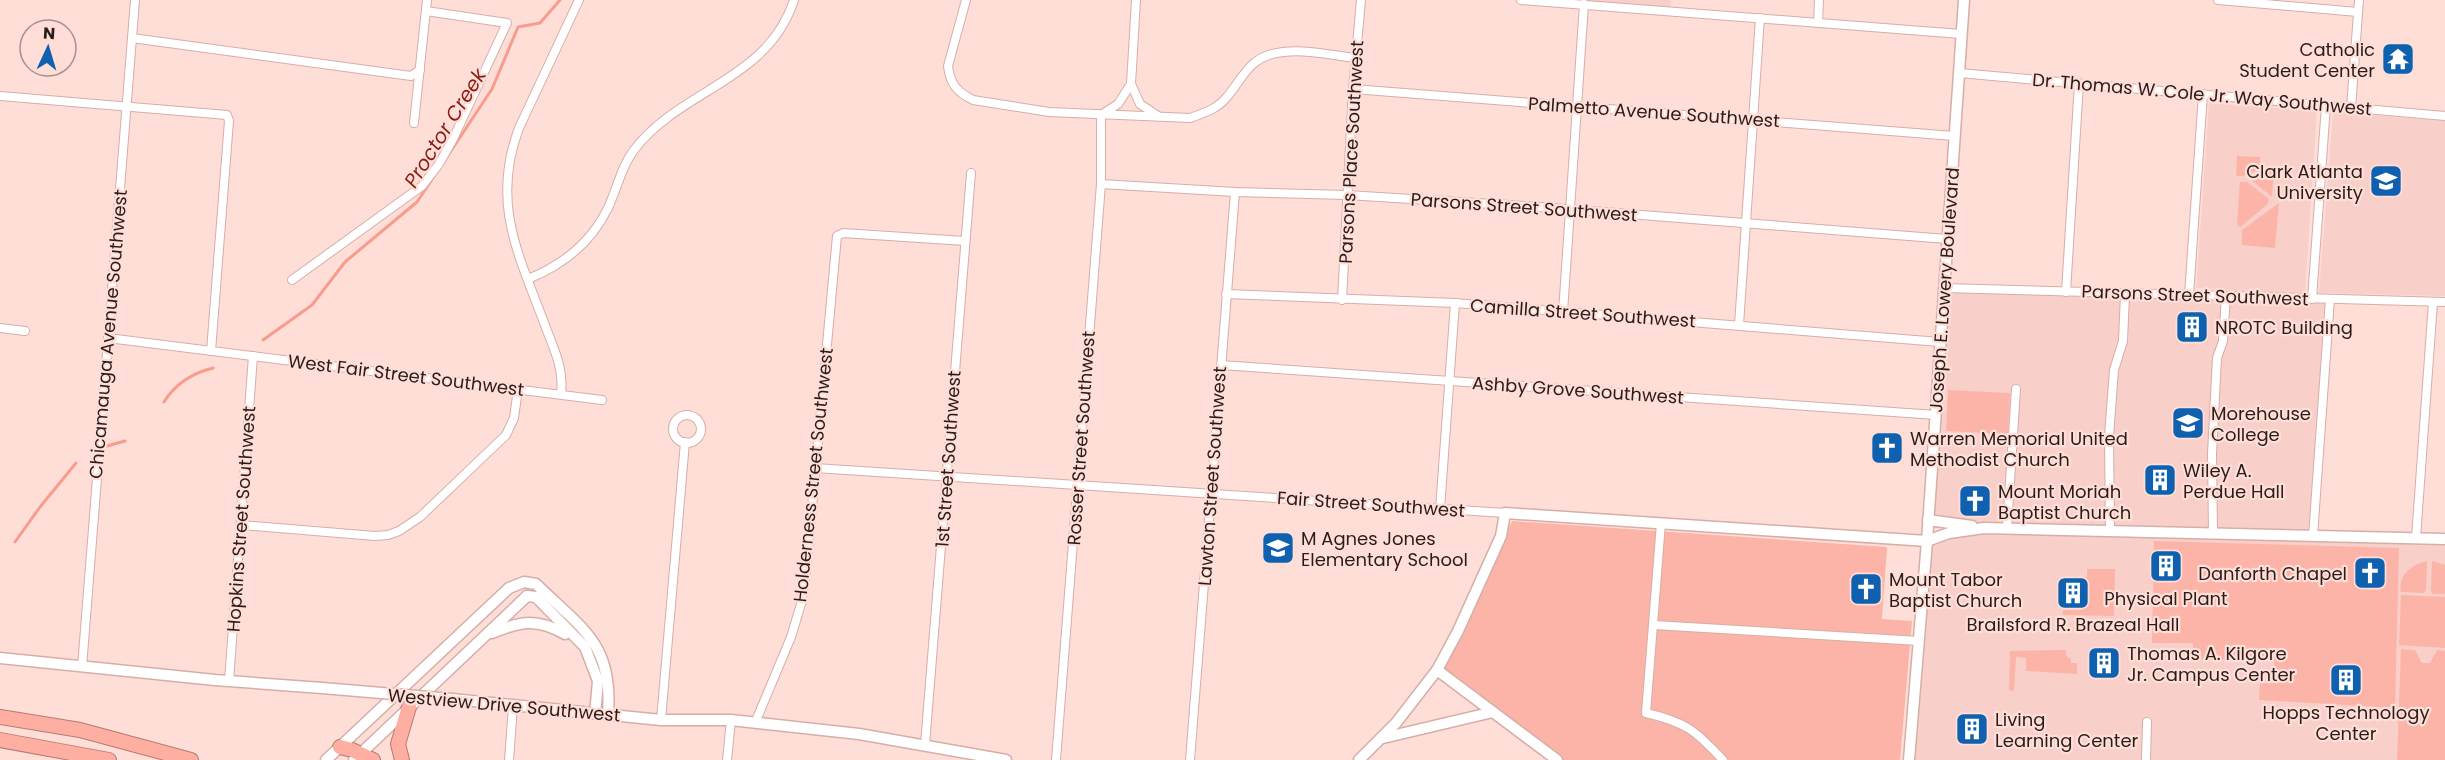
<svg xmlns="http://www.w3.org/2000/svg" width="2445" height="760" viewBox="0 0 2445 760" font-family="Poppins,sans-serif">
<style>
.built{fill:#f8d0c9}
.green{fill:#fcb4a8}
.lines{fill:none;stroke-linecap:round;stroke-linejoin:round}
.stream{stroke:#f89c8d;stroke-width:3}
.street-casing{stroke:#d6aea8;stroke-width:10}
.secondary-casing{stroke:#d6aea8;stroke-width:13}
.highway-casing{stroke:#b47c71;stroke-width:16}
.street{stroke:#fff;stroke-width:8}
.secondary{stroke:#fff;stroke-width:10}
.highway{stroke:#feafa1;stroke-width:14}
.secondary-bridge-casing{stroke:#d6aea8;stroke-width:13;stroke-linecap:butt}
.secondary-bridge{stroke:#fff;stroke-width:10}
.labels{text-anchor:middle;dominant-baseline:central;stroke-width:4.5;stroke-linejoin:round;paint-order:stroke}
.poi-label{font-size:18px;fill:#2a1c19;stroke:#ffded8;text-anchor:start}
.street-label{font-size:18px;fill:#2a1c19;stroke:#ffded8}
.water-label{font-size:20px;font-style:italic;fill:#881e14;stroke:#ffded8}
</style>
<rect width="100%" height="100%" fill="#ffded8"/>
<g class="built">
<path d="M1533,0H1671L1670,11Z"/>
<path d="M2209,103L2317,111L2305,294H2335L2317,536L2445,539V760H1910L1927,541L2006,526L1925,528L1946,290L2217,293V289L2196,288Z"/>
<path d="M2333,112L2445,121V296L2319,293Z"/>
</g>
<g class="green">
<path d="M2237,156L2260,157V169L2244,176H2236Z"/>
<path d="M2274,167L2272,197L2249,178Z"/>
<path d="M2240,182H2247L2269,199L2268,204L2240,227L2237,224Z"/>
<path d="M2279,203L2275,248L2242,245V230Z"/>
<path d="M1948,390L2010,393L2008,434L1946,431Z"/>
<path d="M1512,521L1887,547L1882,619L1912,621L1900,760H1550L1438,676Z"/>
<path d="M2154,541L2399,548L2395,708L2259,700L2260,683H2274V660L2193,659V643H2152Z"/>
<path d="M2427,561L2426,590L2424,593L2401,592C2397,576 2412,564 2427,561Z"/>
<path d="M2432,561L2445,565V594H2433L2431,591Z"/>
<path d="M2087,569H2115L2114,616L2063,615V610H2083V577H2087Z"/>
<path d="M2401,595L2445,597V648L2399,645Z"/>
<path d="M2401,649L2415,650L2422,663H2430L2437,650L2445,651V760H2397Z"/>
<path d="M2066,650V656L2071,659V663H2077V674L2026,671V658L2016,657L2014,691L2009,690L2010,651Z"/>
</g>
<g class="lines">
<g class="stream">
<path d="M263,340L312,305L345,262L417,202L492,89L518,27L540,23L560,0"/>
<path d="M164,402C175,384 193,373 213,368"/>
<path d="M107,446L125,441"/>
<path d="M15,542L40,507L76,463"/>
</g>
<g class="street-casing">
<g id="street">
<path d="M966,0L948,66C950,84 957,92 973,100L1049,112L1190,118C1203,113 1216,110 1226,98C1241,81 1248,60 1272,54C1298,47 1329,55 1356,58"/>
<path d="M1521,0L1961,34"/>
<path d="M2218,0L2358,12"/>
<path d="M1818,23L1819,0"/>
<path d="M132,38L411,76L420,70"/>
<path d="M1959,73L2445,116"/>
<path d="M1131,84L1140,104L1158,116"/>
<path d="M1353,89L1954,136"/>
<path d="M0,96L227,115L229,121L211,351"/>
<path d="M2351,108L2359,0"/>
<path d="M414,123L427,0"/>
<path d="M1101,184L1235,192L1347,195L1540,207L1947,239"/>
<path d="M528,279C563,265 591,243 608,208C617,189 621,167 634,150C680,89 768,81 794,0"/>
<path d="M292,280L422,186L439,164L453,139L507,23L426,11"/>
<path d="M1944,288L2445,302"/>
<path d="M2066,292L2079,83"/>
<path d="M1226,294L1455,303L1940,342"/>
<path d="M2189,295L2203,94"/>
<path d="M2312,299L2326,105"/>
<path d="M1342,300L1353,89L1361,0"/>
<path d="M1563,312L1584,4"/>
<path d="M1739,325L1760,18"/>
<path d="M0,328L25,331"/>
<path d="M108,338L602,400"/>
<path d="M1221,365L1936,415"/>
<path d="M561,394C564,370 555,351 546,328C520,257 490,205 519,128L579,0"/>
<circle cx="687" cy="429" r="14"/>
<path d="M815,468L1505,513"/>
<path d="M1440,509L1455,303"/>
<path d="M1661,523L1646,713C1686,722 1696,731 1723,760"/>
<path d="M241,525L375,536L388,535L399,531L420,517L506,435L514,418L518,389"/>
<path d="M2007,528L2016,389"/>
<path d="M2110,531L2109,436L2114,370L2123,341L2125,294"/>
<path d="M2213,533L2212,454L2217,358L2223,341L2226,296"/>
<path d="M2313,536L2330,299"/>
<path d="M2416,538L2433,302"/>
<path d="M1654,625L1919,641"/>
<path d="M82,667L135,0"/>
<path d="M229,681L253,356"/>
<path d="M661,720L685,442"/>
<path d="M755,723L791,637L801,604L806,572L837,236L843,233L965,241"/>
<path d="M925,745L971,173"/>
<path d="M509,760L513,706"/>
<path d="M727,760L731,720"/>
<path d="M1056,760L1101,184V115L1118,104L1131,84L1136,0"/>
<path d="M1190,760L1235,192"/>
<path d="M2146,760L2147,722"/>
</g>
</g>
<g class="secondary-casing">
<g id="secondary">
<path d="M1928,520L1972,526"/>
<path d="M527,596L536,597L585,647L598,681L595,714"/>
<path d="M492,633C521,621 537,618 565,634"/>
<path d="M0,658L215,680L322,688"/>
<path d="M1437,670L1557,760"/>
<path d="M452,699L661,720H731L859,734L1006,760"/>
<path d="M1383,738L1493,712"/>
<path d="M326,760L509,588L524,582L536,584C583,630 613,643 608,715"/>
<path d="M354,760L527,596"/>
<path d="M1359,760L1396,723L1437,670L1458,631L1501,536L1505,513L1927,541L1949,533L1984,528L2445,539"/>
<path d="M1909,760L1927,541L1964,0"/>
</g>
</g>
<g class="highway-casing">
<g id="highway">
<path d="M0,717L80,730L191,760"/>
<path d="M0,740L109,760"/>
<path d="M340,747L352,750L373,760"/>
<path d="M402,760L398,744L409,707"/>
</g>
</g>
<use href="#street" class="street"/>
<use href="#secondary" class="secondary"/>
<use href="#highway" class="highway"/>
<g class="secondary-bridge-casing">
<path id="secondary-bridge" d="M322,688L452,699"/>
</g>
<use href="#secondary-bridge" class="secondary-bridge"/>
</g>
<defs>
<g id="temple-square" transform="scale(1.725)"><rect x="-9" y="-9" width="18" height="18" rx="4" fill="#0f61af" stroke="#ffded8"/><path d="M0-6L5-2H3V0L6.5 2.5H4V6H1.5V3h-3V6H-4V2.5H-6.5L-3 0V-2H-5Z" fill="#fff"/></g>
<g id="university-square" transform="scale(1.725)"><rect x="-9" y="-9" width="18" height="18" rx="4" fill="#0f61af" stroke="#ffded8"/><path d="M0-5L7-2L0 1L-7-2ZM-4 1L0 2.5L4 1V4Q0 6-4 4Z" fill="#fff"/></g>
<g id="building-square" transform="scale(1.725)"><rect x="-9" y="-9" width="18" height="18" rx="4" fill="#0f61af" stroke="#ffded8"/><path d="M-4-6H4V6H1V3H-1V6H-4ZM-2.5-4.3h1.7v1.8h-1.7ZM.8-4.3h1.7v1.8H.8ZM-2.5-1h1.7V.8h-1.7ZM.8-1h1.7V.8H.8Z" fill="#fff"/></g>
<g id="church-square" transform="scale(1.725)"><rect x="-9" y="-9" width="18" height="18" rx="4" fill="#0f61af" stroke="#ffded8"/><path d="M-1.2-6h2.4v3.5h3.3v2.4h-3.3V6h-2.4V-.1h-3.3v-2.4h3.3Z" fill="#fff"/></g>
<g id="school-square" transform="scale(1.725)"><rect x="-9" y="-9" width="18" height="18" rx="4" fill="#0f61af" stroke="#ffded8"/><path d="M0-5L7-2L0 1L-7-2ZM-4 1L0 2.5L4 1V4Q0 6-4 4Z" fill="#fff"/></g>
</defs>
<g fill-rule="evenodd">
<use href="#temple-square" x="2398" y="59"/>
<use href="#university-square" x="2386" y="181"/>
<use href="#building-square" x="2192" y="327"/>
<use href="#university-square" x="2188" y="423"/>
<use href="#church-square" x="1887" y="448"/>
<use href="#building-square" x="2160" y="480"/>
<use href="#church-square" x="1975" y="501"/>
<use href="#school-square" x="1278" y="548"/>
<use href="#building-square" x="2166" y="566"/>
<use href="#church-square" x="2370" y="573"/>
<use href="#church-square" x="1866" y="589"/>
<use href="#building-square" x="2073" y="593"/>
<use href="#building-square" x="2104" y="663"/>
<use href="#building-square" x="2346" y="680"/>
<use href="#building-square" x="1972" y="729"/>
</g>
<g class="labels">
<g class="poi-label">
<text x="2375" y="49" text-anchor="end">Catholic<tspan x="2375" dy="21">Student Center</tspan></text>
<text x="2363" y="171" text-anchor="end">Clark Atlanta<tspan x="2363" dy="21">University</tspan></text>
<text x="2215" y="327">NROTC Building</text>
<text x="2211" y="413">Morehouse<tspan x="2211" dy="21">College</tspan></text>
<text x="1910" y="438">Warren Memorial United<tspan x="1910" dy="21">Methodist Church</tspan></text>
<text x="2183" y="470">Wiley A.<tspan x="2183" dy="21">Perdue Hall</tspan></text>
<text x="1998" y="491">Mount Moriah<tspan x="1998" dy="21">Baptist Church</tspan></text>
<text x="1301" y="538">M Agnes Jones<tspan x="1301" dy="21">Elementary School</tspan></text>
<text x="2347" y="573" text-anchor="end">Danforth Chapel</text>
<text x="1889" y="579">Mount Tabor<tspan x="1889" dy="21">Baptist Church</tspan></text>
<text x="2166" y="598" text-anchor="middle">Physical Plant</text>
<text x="2073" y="624" text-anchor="middle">Brailsford R. Brazeal Hall</text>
<text x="2127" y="653">Thomas A. Kilgore<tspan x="2127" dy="21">Jr. Campus Center</tspan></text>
<text x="2346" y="712" text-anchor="middle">Hopps Technology<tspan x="2346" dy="21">Center</tspan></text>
<text x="1995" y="719">Living<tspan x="1995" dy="21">Learning Center</tspan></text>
</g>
<g class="street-label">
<text transform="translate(2202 94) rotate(5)">Dr. Thomas W. Cole Jr. Way Southwest</text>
<text transform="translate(1654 112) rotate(4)">Palmetto Avenue Southwest</text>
<text transform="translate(1351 152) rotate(-87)">Parsons Place Southwest</text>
<text transform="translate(1524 207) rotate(4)">Parsons Street Southwest</text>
<text transform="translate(1944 290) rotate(-86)">Joseph E. Lowery Boulevard</text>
<text transform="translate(2195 295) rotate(2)">Parsons Street Southwest</text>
<text transform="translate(1583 313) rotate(4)">Camilla Street Southwest</text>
<text transform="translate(108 334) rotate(-85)">Chicamauga Avenue Southwest</text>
<text transform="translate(406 375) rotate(7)">West Fair Street Southwest</text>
<text transform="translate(1578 390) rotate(4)">Ashby Grove Southwest</text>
<text transform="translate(1081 438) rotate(-86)">Rosser Street Southwest</text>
<text transform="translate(948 459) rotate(-86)">1st Street Southwest</text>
<text transform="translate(813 475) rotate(-84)">Holderness Street Southwest</text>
<text transform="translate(1212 476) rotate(-86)">Lawton Street Southwest</text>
<text transform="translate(1371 504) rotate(4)">Fair Street Southwest</text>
<text transform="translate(241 519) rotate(-86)">Hopkins Street Southwest</text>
<text transform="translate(504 705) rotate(5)">Westview Drive Southwest</text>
</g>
<g class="water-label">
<text transform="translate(445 128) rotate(-58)">Proctor Creek</text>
</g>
</g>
<g transform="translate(48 48) rotate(4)"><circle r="28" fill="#ffded8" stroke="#aa908c" stroke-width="1.5"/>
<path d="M0-4.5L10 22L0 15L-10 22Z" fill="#0f61af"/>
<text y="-9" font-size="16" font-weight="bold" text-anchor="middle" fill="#2a1c19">N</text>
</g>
</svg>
